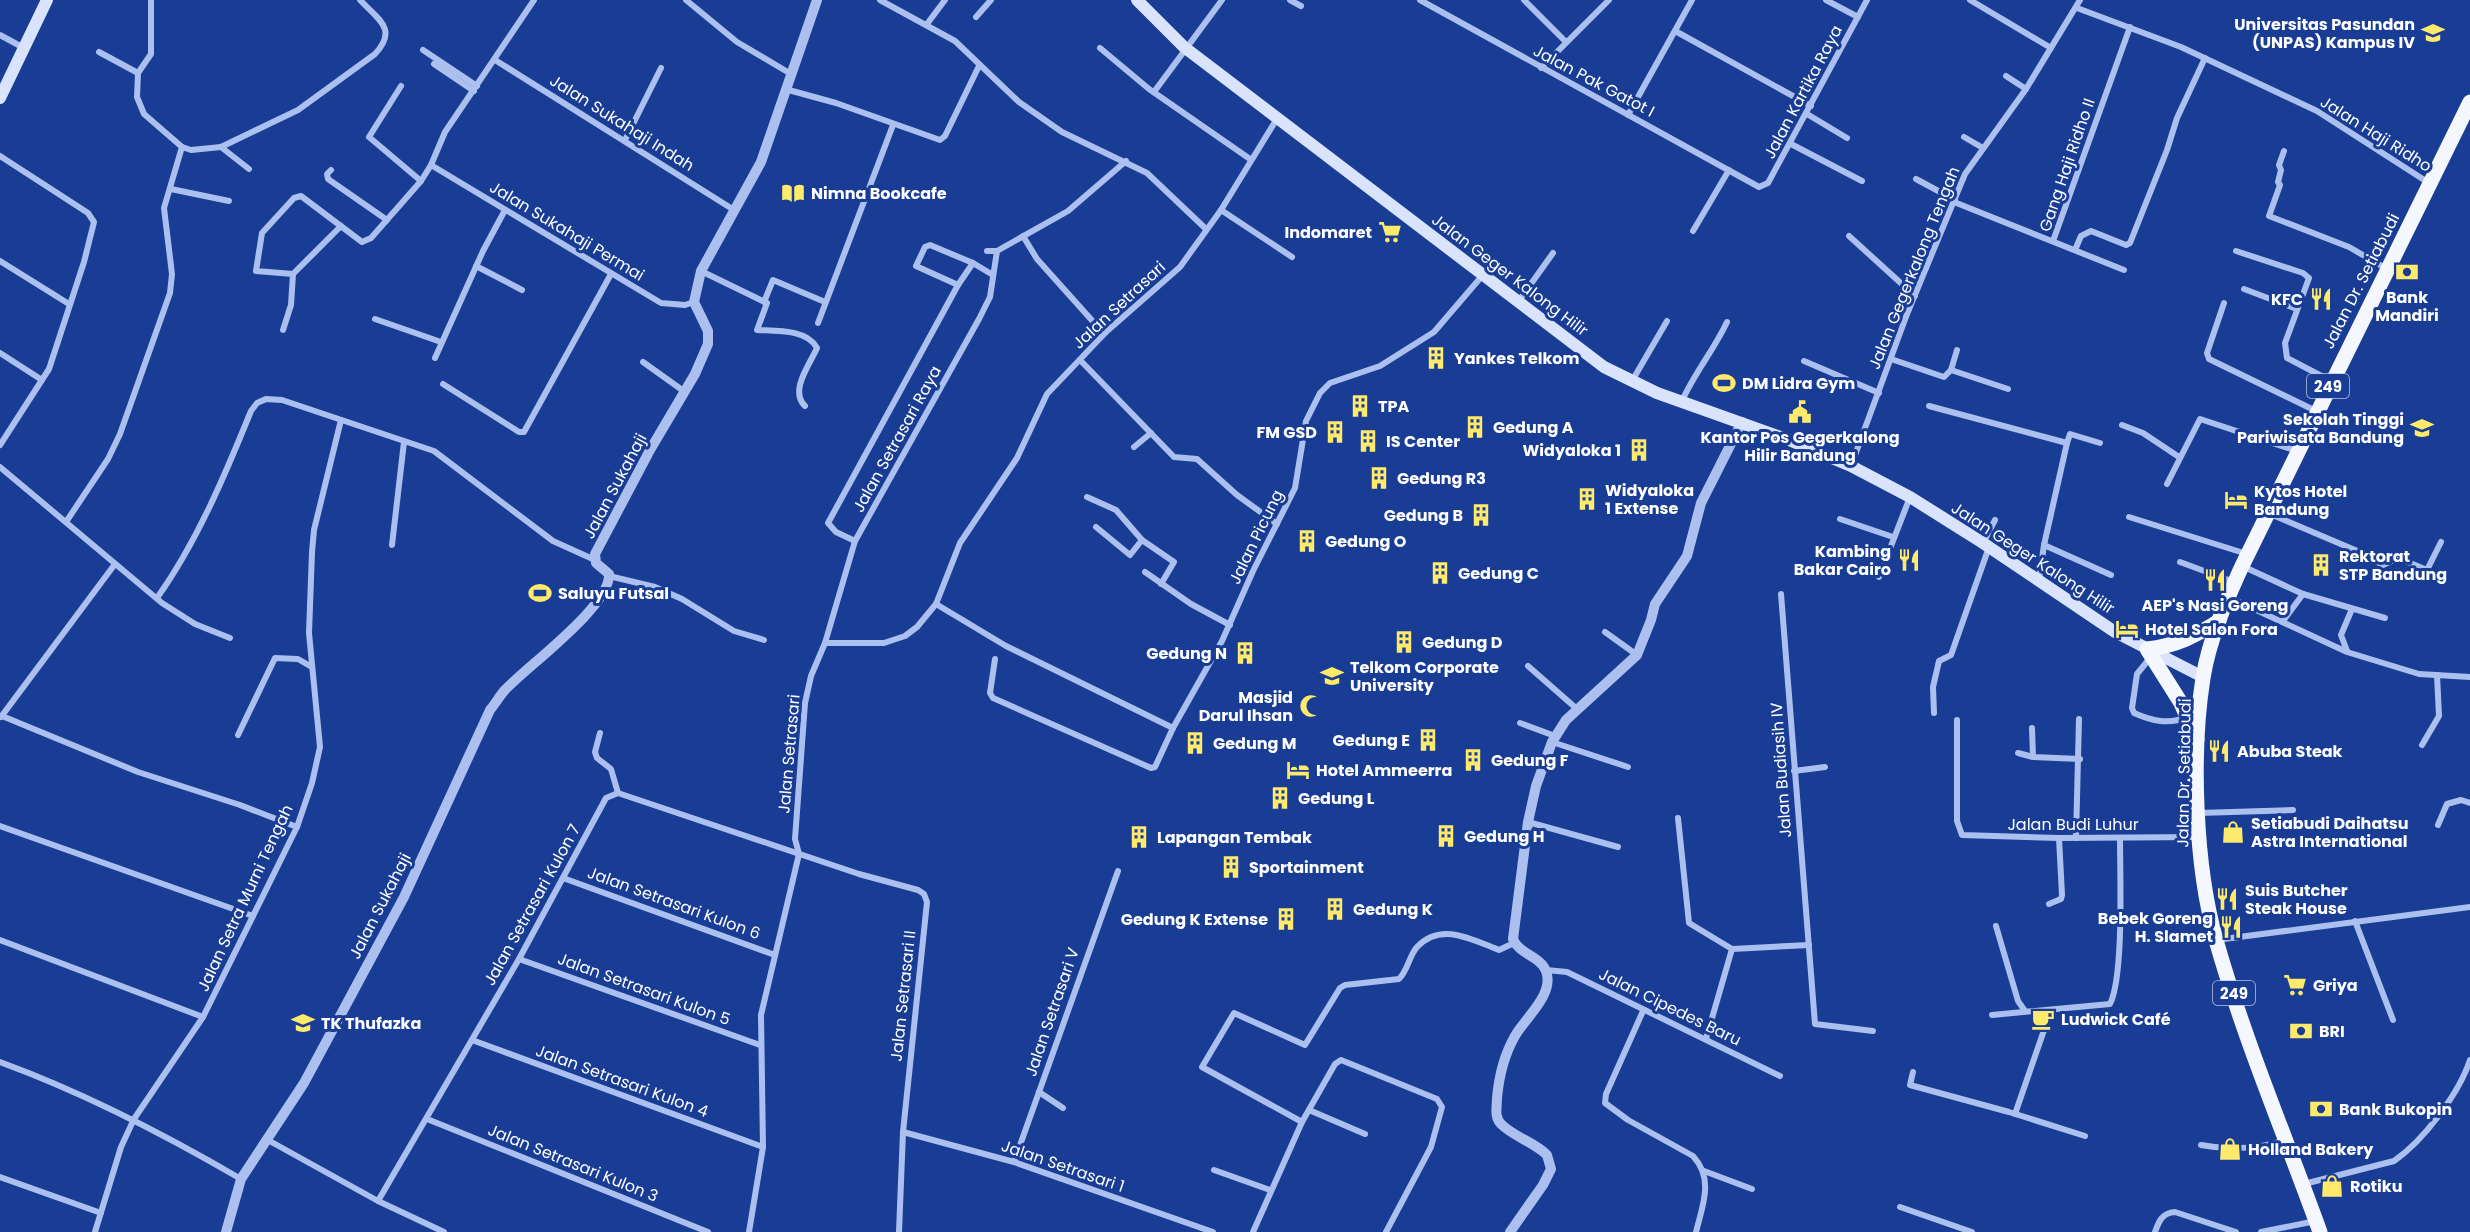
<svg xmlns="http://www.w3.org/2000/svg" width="2470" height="1232" viewBox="0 0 2470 1232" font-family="Poppins,sans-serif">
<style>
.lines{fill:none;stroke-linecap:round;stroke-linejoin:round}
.minor{stroke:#acc0f0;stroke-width:6}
.tertiary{stroke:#acc0f0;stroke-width:10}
.secondary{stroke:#d9e3fb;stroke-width:12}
.primary{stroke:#f5f7ff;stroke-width:15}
.labels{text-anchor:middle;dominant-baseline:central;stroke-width:6;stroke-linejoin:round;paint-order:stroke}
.shield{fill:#193d95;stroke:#bac5df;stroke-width:1.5}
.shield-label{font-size:15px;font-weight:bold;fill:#fff}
.poi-label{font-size:16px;font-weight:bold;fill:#fff;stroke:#193d95;text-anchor:start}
.street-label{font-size:16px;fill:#fff;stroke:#193d95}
</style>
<rect width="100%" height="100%" fill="#193d95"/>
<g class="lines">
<g class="minor">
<path d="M151,0V54L138,73L137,97L144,114L182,147L191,150L221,147L298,110L375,54C398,29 379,20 360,0"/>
<path d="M686,0L737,42L791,74"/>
<path d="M880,0L955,41L1019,102L1062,132L1147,173L1206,229"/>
<path d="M1290,0L1301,6"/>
<path d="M1420,0L1759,187L1768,183L1867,0"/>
<path d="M1524,0L1566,42"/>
<path d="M1826,0L1858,17"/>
<path d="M1970,0L2051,48"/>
<path d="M2077,8L2181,47L2317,111L2429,183"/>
<path d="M976,17L991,0"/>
<path d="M927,24L945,0"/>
<path d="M1677,32L1811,106"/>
<path d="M0,35L24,48"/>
<path d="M1100,48L1149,89L1250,159"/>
<path d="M423,50L477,86"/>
<path d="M99,52L138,73"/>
<path d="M495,60L734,210"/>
<path d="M434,64L474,91"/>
<path d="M1541,68L1609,0"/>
<path d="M2006,76L2026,89"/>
<path d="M401,86L369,137L421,181"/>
<path d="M785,89L836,103L940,140L945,136L979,66"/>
<path d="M1154,92L1222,0"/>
<path d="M1807,114L1847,138"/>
<path d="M1628,115L1692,0"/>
<path d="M1964,137L1983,148"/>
<path d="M625,140L661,68"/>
<path d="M1791,144L1862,181"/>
<path d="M221,147L249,169"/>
<path d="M2284,151L2279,165L2281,170L2278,182L2280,185L2269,216L2349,247L2387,269"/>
<path d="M0,156L88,213L94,222L84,262L49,369L0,445"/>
<path d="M431,165L661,303L685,305L694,302"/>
<path d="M331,170L327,174L328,179L387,220"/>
<path d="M1916,179L1955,200"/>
<path d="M171,189L229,201"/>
<path d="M1954,202L2124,270"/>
<path d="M1221,210L1292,257"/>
<path d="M1693,231L1729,170"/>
<path d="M1023,236L1037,259L1097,326L1106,332"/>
<path d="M1849,236L1915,296"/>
<path d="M2053,241L2130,27"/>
<path d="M2075,250L2081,236L2091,231L2126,245L2130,243L2167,150L2177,118L2205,58"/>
<path d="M987,251H997L1068,211L1126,161"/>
<path d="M2236,251L2303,273L2309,278L2285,343L2287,358L2331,381"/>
<path d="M0,261L69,304"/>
<path d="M476,266L522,290"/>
<path d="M701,271L767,303L757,330C776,331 807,329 817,348C810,364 789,391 805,406"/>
<path d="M293,274L341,226"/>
<path d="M958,285L973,263"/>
<path d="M2244,289L2297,309"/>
<path d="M764,302L773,280L825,302"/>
<path d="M1518,302L1553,253"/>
<path d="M2224,303L2207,353L2209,359L2316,411"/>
<path d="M375,319L441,342"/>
<path d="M818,323L893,125"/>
<path d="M283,330L291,305L293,274L256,271L262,233L294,198L301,196L362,242L371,238L421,181L431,165L445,132L534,0"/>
<path d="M0,353L42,380"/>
<path d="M435,358L483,251L505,210"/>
<path d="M1891,359L1944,377L1951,370L1957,350"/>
<path d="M1080,360L1174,457L1197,459L1237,495L1277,524"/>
<path d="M1804,361L1879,393"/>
<path d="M643,362L685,392"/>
<path d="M1951,370L2008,389"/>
<path d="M1632,381L1667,321"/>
<path d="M443,384L519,432H524L611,274"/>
<path d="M1682,401C1695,372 1714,350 1727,322"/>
<path d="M1929,406L2067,443L2044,545L2039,579"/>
<path d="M2122,425L2143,433L2179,457"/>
<path d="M2067,443L2070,434L2100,443"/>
<path d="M1134,447L1151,433"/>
<path d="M1851,466L1907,314L1965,174L2026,89L2080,0"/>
<path d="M0,467L162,603L195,624L230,638"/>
<path d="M2167,484L2200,419L2297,451"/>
<path d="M1087,497L1116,510L1142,540L1174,562L1161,584"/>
<path d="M2268,513L2355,550L2383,565L2398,558L2427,570L2441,542"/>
<path d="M2129,517L2247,554"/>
<path d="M1840,519L1893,537"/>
<path d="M66,522L108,459L120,434L170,293L172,274L164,208L182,147"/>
<path d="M1096,527L1130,555L1142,540"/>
<path d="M855,541L836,532L828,523L958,285L916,266L925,247L930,245L973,263L993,275"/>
<path d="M1983,543L1995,520"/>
<path d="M392,545L404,442"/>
<path d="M2044,545L2111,575"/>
<path d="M2180,562L2234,582"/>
<path d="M2242,566L2303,594L2385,618"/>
<path d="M1145,572L1191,604L1230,625"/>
<path d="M609,576L655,587L682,599L734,631L764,640"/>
<path d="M1879,577L1910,497"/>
<path d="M1781,594L1815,1024L1873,1031"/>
<path d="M2228,597L2347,652L2419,674L2470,677"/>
<path d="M157,598C197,542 225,475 251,411L257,403L266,399L282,400L434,451L553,541L595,560"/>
<path d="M936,604L1006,646L1173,728"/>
<path d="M2283,621L2303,594"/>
<path d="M1605,632L1637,655"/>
<path d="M825,643H884L905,636L917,627L936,604L960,543L1017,458L1047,394L1106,332L1180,267L1221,210L1278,117"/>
<path d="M2347,651L2341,635L2352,609"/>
<path d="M2150,658L2137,674L2132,708L2134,713C2152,721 2169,725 2187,717"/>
<path d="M995,659L990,693L993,698L1151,768L1155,767L1173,728L1222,641L1253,571L1295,488L1306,421L1320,393L1330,383L1380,366L1434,332L1482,276"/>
<path d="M1528,666L1577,709"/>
<path d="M1934,713L1933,687L1939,661L1951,655L1989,547"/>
<path d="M2,716L138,772L240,805L297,827"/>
<path d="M1,717L115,564"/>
<path d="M1957,720V821L1962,835L2059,838L2199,837"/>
<path d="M1520,723L1555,736"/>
<path d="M2032,728L2033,757"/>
<path d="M600,733L595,752L597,758L611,769L618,793"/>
<path d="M238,735L275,658L298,659L310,666"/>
<path d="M1552,742L1628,767"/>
<path d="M2422,745L2439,716L2437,675"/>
<path d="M2018,753L2033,757L2080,759"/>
<path d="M1794,771L1825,767"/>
<path d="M2199,813L2293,810"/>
<path d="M1678,818L1689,923L1732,949"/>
<path d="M1528,822L1618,847"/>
<path d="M2438,825L2447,804L2461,800L2470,803"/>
<path d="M0,826L253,916"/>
<path d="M2076,838L2079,719"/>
<path d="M563,878L775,955"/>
<path d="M2049,904L2061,899L2062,895L2059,838"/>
<path d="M2355,921L2393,1020"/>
<path d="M1996,926L2018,1001L2025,1011"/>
<path d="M0,940L203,1017"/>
<path d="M2216,940L2470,907"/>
<path d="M519,959L760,1045"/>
<path d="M1546,970L1567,972L1780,1076"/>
<path d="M1643,1011L1606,1094L1605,1103L1628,1120L1693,1156C1714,1179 1703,1204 1696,1232"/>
<path d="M1992,1015L2110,1004C2124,976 2120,875 2120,838"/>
<path d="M1706,1039L1732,949L1809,945"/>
<path d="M472,1040L763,1147"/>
<path d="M0,1062C85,1093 164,1134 241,1179"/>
<path d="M1913,1072L1910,1085L2009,1112L2085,1136"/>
<path d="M1039,1092L1063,1108"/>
<path d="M1309,1110L1365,1134"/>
<path d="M2015,1114L2051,1010"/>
<path d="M427,1119L708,1232"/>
<path d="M1302,1122L1202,1067L1234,1013L1305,1045L1340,988L1345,985L1399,979C1408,970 1409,956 1417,947C1441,921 1473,940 1499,950L1514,943"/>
<path d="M903,1132L1014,1162L1213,1232"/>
<path d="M266,1139L378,1201L444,1232"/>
<path d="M2201,1145C2231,1151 2257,1149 2286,1140"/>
<path d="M1014,1162L1118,871"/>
<path d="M1214,1170L1270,1190"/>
<path d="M1704,1171L1752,1189"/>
<path d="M0,1177L101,1213"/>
<path d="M2304,1184L2394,1161C2423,1141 2459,1094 2470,1060"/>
<path d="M378,1201L519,959L606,798L618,793L859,874L918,890L924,894L927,902L903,1132L899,1232"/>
<path d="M1900,1207L1972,1232"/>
<path d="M95,1232L121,1147L134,1119L203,1017L297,827L312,783L320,747L309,633L312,552L314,530L341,420"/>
<path d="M749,1232L763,1147L761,1015L799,854L795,839L805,703L811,676L825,643L855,541L979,319L990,297L997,251"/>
<path d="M1253,1232L1302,1122L1335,1064L1341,1060L1437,1099L1442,1107L1431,1147L1386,1232"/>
<path d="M2155,1232C2159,1221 2162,1213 2175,1212L2236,1232"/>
<path d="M2261,1232L2316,1221"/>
</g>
<g class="tertiary">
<path d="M226,1232L241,1179L304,1083L404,897L490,710C495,704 499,697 504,691C526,667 611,606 609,574L596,563L595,554L650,450L695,374L708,344V331L694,302L701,271L761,162L817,0"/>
<path d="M1510,1232L1543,1185L1551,1169L1547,1155C1534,1142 1514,1137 1501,1124C1494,1117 1497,1107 1497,1098C1499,1076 1504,1055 1515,1036C1525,1018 1555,994 1546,971C1540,956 1519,954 1513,939L1528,822L1536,786L1552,742L1566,720L1637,655L1651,620L1655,604L1687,556L1701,503L1742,422"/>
</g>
<g class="secondary">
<path d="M1137,0L1184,47L1604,367L1657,393L1789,440L1851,466L1910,497L1983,543L2115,632L2203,677"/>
<path d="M0,98L47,0"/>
</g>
<g class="primary">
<path d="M2197,740L2181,703L2147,649C2176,646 2195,636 2219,621"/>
<path d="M2320,1232C2285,1135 2244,1039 2216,940C2195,866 2191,754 2203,678C2209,640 2226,601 2242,566L2470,102"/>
</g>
</g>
<defs>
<g id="university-bare" transform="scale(1.8)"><path d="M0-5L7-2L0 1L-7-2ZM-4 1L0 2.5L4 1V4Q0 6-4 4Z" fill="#ffea6b" stroke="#193d95" stroke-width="2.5" paint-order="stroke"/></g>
<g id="library-bare" transform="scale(1.8)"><path d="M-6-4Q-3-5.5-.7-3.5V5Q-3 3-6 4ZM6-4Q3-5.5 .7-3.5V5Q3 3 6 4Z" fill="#ffea6b" stroke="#193d95" stroke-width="2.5" paint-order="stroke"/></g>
<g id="supermarket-bare" transform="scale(1.8)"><path d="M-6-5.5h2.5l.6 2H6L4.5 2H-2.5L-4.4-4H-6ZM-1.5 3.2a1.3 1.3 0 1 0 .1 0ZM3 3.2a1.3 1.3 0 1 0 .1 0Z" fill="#ffea6b" stroke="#193d95" stroke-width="2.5" paint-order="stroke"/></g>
<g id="bank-bare" transform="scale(1.8)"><path d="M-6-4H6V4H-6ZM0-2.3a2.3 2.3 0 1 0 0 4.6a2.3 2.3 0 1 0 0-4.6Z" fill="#ffea6b" stroke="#193d95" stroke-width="2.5" paint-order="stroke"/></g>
<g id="restaurant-bare" transform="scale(1.8)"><path d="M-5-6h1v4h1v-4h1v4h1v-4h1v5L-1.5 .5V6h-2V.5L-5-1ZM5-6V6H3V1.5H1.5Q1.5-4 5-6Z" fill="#ffea6b" stroke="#193d95" stroke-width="2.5" paint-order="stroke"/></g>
<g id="building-bare" transform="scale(1.8)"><path d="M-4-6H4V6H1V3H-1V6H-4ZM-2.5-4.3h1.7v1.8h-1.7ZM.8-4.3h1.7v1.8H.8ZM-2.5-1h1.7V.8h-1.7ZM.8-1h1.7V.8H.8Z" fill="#ffea6b" stroke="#193d95" stroke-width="2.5" paint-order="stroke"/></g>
<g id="stadium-bare" transform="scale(1.8)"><path d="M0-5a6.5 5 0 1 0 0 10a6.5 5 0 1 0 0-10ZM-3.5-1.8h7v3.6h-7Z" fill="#ffea6b" stroke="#193d95" stroke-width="2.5" paint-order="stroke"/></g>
<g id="civic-bare" transform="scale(1.8)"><path d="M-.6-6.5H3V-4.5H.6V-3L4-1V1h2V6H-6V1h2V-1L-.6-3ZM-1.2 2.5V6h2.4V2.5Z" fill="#ffea6b" stroke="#193d95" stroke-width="2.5" paint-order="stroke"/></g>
<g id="hotel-bare" transform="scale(1.8)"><path d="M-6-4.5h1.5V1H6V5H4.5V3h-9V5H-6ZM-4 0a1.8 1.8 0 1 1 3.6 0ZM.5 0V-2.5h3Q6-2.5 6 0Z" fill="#ffea6b" stroke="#193d95" stroke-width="2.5" paint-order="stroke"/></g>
<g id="mosque-bare" transform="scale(1.8)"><path d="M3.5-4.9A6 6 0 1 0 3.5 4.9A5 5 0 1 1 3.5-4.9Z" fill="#ffea6b" stroke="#193d95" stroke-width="2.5" paint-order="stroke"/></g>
<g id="shop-bare" transform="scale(1.8)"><path d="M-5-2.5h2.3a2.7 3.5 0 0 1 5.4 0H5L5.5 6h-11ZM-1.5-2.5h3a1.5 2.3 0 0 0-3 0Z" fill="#ffea6b" stroke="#193d95" stroke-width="2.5" paint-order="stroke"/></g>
<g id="cafe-bare" transform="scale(1.8)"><path d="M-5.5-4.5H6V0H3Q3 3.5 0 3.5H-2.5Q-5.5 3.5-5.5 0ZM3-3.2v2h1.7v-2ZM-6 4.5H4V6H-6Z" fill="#ffea6b" stroke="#193d95" stroke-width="2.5" paint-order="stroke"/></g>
<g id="school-bare" transform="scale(1.8)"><path d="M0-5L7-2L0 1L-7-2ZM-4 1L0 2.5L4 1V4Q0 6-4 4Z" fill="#ffea6b" stroke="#193d95" stroke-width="2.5" paint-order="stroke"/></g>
</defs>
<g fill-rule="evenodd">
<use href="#university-bare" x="2433" y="33"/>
<use href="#library-bare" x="793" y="193"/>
<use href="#supermarket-bare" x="1390" y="232"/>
<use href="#bank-bare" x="2407" y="272"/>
<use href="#restaurant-bare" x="2321" y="299"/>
<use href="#building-bare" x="1436" y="358"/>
<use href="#stadium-bare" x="1724" y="383"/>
<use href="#building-bare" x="1360" y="406"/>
<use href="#civic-bare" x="1800" y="412"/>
<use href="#building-bare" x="1475" y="427"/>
<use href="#university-bare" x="2422" y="428"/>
<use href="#building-bare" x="1335" y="432"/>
<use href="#building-bare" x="1368" y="441"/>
<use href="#building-bare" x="1639" y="450"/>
<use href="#building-bare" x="1379" y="478"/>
<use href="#building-bare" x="1587" y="499"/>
<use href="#hotel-bare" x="2236" y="500"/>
<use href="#building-bare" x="1481" y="515"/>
<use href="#building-bare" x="1307" y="541"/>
<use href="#restaurant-bare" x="1909" y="560"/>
<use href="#building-bare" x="2321" y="565"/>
<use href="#building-bare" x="1440" y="573"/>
<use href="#restaurant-bare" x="2215" y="580"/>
<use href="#stadium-bare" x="540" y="593"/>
<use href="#hotel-bare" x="2127" y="629"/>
<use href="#building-bare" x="1404" y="642"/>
<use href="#building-bare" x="1245" y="653"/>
<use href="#university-bare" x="1332" y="676"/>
<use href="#mosque-bare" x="1311" y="706"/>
<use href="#building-bare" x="1428" y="740"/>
<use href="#building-bare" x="1195" y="743"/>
<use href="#restaurant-bare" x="2219" y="751"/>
<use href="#building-bare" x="1473" y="760"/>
<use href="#hotel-bare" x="1298" y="770"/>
<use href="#building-bare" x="1280" y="798"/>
<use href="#shop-bare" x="2233" y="832"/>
<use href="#building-bare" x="1446" y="836"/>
<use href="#building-bare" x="1139" y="837"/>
<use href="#building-bare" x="1231" y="867"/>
<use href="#restaurant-bare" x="2227" y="899"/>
<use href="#building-bare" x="1335" y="909"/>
<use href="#building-bare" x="1286" y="919"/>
<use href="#restaurant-bare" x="2231" y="927"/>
<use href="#supermarket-bare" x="2295" y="985"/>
<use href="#cafe-bare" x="2043" y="1019"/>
<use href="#school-bare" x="303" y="1023"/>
<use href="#bank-bare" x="2301" y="1031"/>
<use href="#bank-bare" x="2321" y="1109"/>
<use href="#shop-bare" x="2230" y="1149"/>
<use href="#shop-bare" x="2332" y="1186"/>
</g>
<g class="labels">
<g class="shield">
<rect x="2307" y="374" width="42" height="24" rx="4.5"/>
<rect x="2213" y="981" width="42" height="24" rx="4.5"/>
</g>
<g class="shield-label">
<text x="2328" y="386">249</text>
<text x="2234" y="993">249</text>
</g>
<g class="poi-label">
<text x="2415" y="24" text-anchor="end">Universitas Pasundan<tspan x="2415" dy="18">(UNPAS) Kampus IV</tspan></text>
<text x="811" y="193">Nimna Bookcafe</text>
<text x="1372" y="232" text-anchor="end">Indomaret</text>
<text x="2407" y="297" text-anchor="middle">Bank<tspan x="2407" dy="18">Mandiri</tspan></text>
<text x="2303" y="299" text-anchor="end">KFC</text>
<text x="1454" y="358">Yankes Telkom</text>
<text x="1742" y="383">DM Lidra Gym</text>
<text x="1378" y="406">TPA</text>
<text x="2404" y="419" text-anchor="end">Sekolah Tinggi<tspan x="2404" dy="18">Pariwisata Bandung</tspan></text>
<text x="1493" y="427">Gedung A</text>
<text x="1317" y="432" text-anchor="end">FM GSD</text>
<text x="1800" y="437" text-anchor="middle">Kantor Pos Gegerkalong<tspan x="1800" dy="18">Hilir Bandung</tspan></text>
<text x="1386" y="441">IS Center</text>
<text x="1621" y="450" text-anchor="end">Widyaloka 1</text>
<text x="1397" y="478">Gedung R3</text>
<text x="1605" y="490">Widyaloka<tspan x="1605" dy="18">1 Extense</tspan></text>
<text x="2254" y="491">Kytos Hotel<tspan x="2254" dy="18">Bandung</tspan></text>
<text x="1463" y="515" text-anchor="end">Gedung B</text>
<text x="1325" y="541">Gedung O</text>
<text x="1891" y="551" text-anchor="end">Kambing<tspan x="1891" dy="18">Bakar Cairo</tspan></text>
<text x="2339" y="556">Rektorat<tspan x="2339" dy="18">STP Bandung</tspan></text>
<text x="1458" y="573">Gedung C</text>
<text x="558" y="593">Saluyu Futsal</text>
<text x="2215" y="605" text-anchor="middle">AEP's Nasi Goreng</text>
<text x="2145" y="629">Hotel Salon Fora</text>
<text x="1422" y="642">Gedung D</text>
<text x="1227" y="653" text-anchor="end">Gedung N</text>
<text x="1350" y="667">Telkom Corporate<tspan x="1350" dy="18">University</tspan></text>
<text x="1293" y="697" text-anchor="end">Masjid<tspan x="1293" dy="18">Darul Ihsan</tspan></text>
<text x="1410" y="740" text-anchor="end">Gedung E</text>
<text x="1213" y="743">Gedung M</text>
<text x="2237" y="751">Abuba Steak</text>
<text x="1491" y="760">Gedung F</text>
<text x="1316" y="770">Hotel Ammeerra</text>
<text x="1298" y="798">Gedung L</text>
<text x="2251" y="823">Setiabudi Daihatsu<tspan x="2251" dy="18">Astra International</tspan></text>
<text x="1464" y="836">Gedung H</text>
<text x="1157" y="837">Lapangan Tembak</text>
<text x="1249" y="867">Sportainment</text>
<text x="2245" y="890">Suis Butcher<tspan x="2245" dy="18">Steak House</tspan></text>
<text x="1353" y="909">Gedung K</text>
<text x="2213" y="918" text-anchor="end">Bebek Goreng<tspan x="2213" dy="18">H. Slamet</tspan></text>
<text x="1268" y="919" text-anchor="end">Gedung K Extense</text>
<text x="2313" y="985">Griya</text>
<text x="2061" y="1019">Ludwick Café</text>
<text x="321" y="1023">TK Thufazka</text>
<text x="2319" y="1031">BRI</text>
<text x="2339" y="1109">Bank Bukopin</text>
<text x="2248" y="1149">Holland Bakery</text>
<text x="2350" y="1186">Rotiku</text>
</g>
<g class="street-label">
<text transform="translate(1594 81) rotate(28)">Jalan Pak Gatot I</text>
<text transform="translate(1803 92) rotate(-62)">Jalan Kartika Raya</text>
<text transform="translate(622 123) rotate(32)">Jalan Sukahaji Indah</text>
<text transform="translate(2376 134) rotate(32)">Jalan Haji Ridho</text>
<text transform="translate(2067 165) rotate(-71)">Gang Haji Ridho II</text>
<text transform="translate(567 231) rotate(31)">Jalan Sukahaji Permai</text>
<text transform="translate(1914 268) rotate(-68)">Jalan Gegerkalong Tengah</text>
<text transform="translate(1510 275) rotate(37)">Jalan Geger Kalong Hilir</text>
<text transform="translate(2361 281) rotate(-63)">Jalan Dr. Setiabudi</text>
<text transform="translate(1119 305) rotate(-43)">Jalan Setrasari</text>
<text transform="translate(897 439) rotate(-61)">Jalan Setrasari Raya</text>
<text transform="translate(615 486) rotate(-62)">Jalan Sukahaji</text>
<text transform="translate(1256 537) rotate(-64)">Jalan Picung</text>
<text transform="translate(2033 558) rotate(33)">Jalan Geger Kalong Hilir</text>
<text transform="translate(789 754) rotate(-85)">Jalan Setrasari</text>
<text transform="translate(1781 770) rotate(-94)">Jalan Budiasih IV</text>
<text transform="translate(2184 773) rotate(-89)">Jalan Dr. Setiabudi</text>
<text x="2073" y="824">Jalan Budi Luhur</text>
<text transform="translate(245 898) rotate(-65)">Jalan Setra Murni Tengah</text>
<text transform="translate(674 903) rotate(20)">Jalan Setrasari Kulon 6</text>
<text transform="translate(532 905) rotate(-61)">Jalan Setrasari Kulon 7</text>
<text transform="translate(380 906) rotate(-63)">Jalan Sukahaji</text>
<text transform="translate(644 989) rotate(20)">Jalan Setrasari Kulon 5</text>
<text transform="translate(903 996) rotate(-84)">Jalan Setrasari II</text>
<text transform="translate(1670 1007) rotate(26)">Jalan Cipedes Baru</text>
<text transform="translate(1052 1012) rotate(-71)">Jalan Setrasari V</text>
<text transform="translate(622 1081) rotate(20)">Jalan Setrasari Kulon 4</text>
<text transform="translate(573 1163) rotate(22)">Jalan Setrasari Kulon 3</text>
<text transform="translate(1063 1166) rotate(19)">Jalan Setrasari 1</text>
</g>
</g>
</svg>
